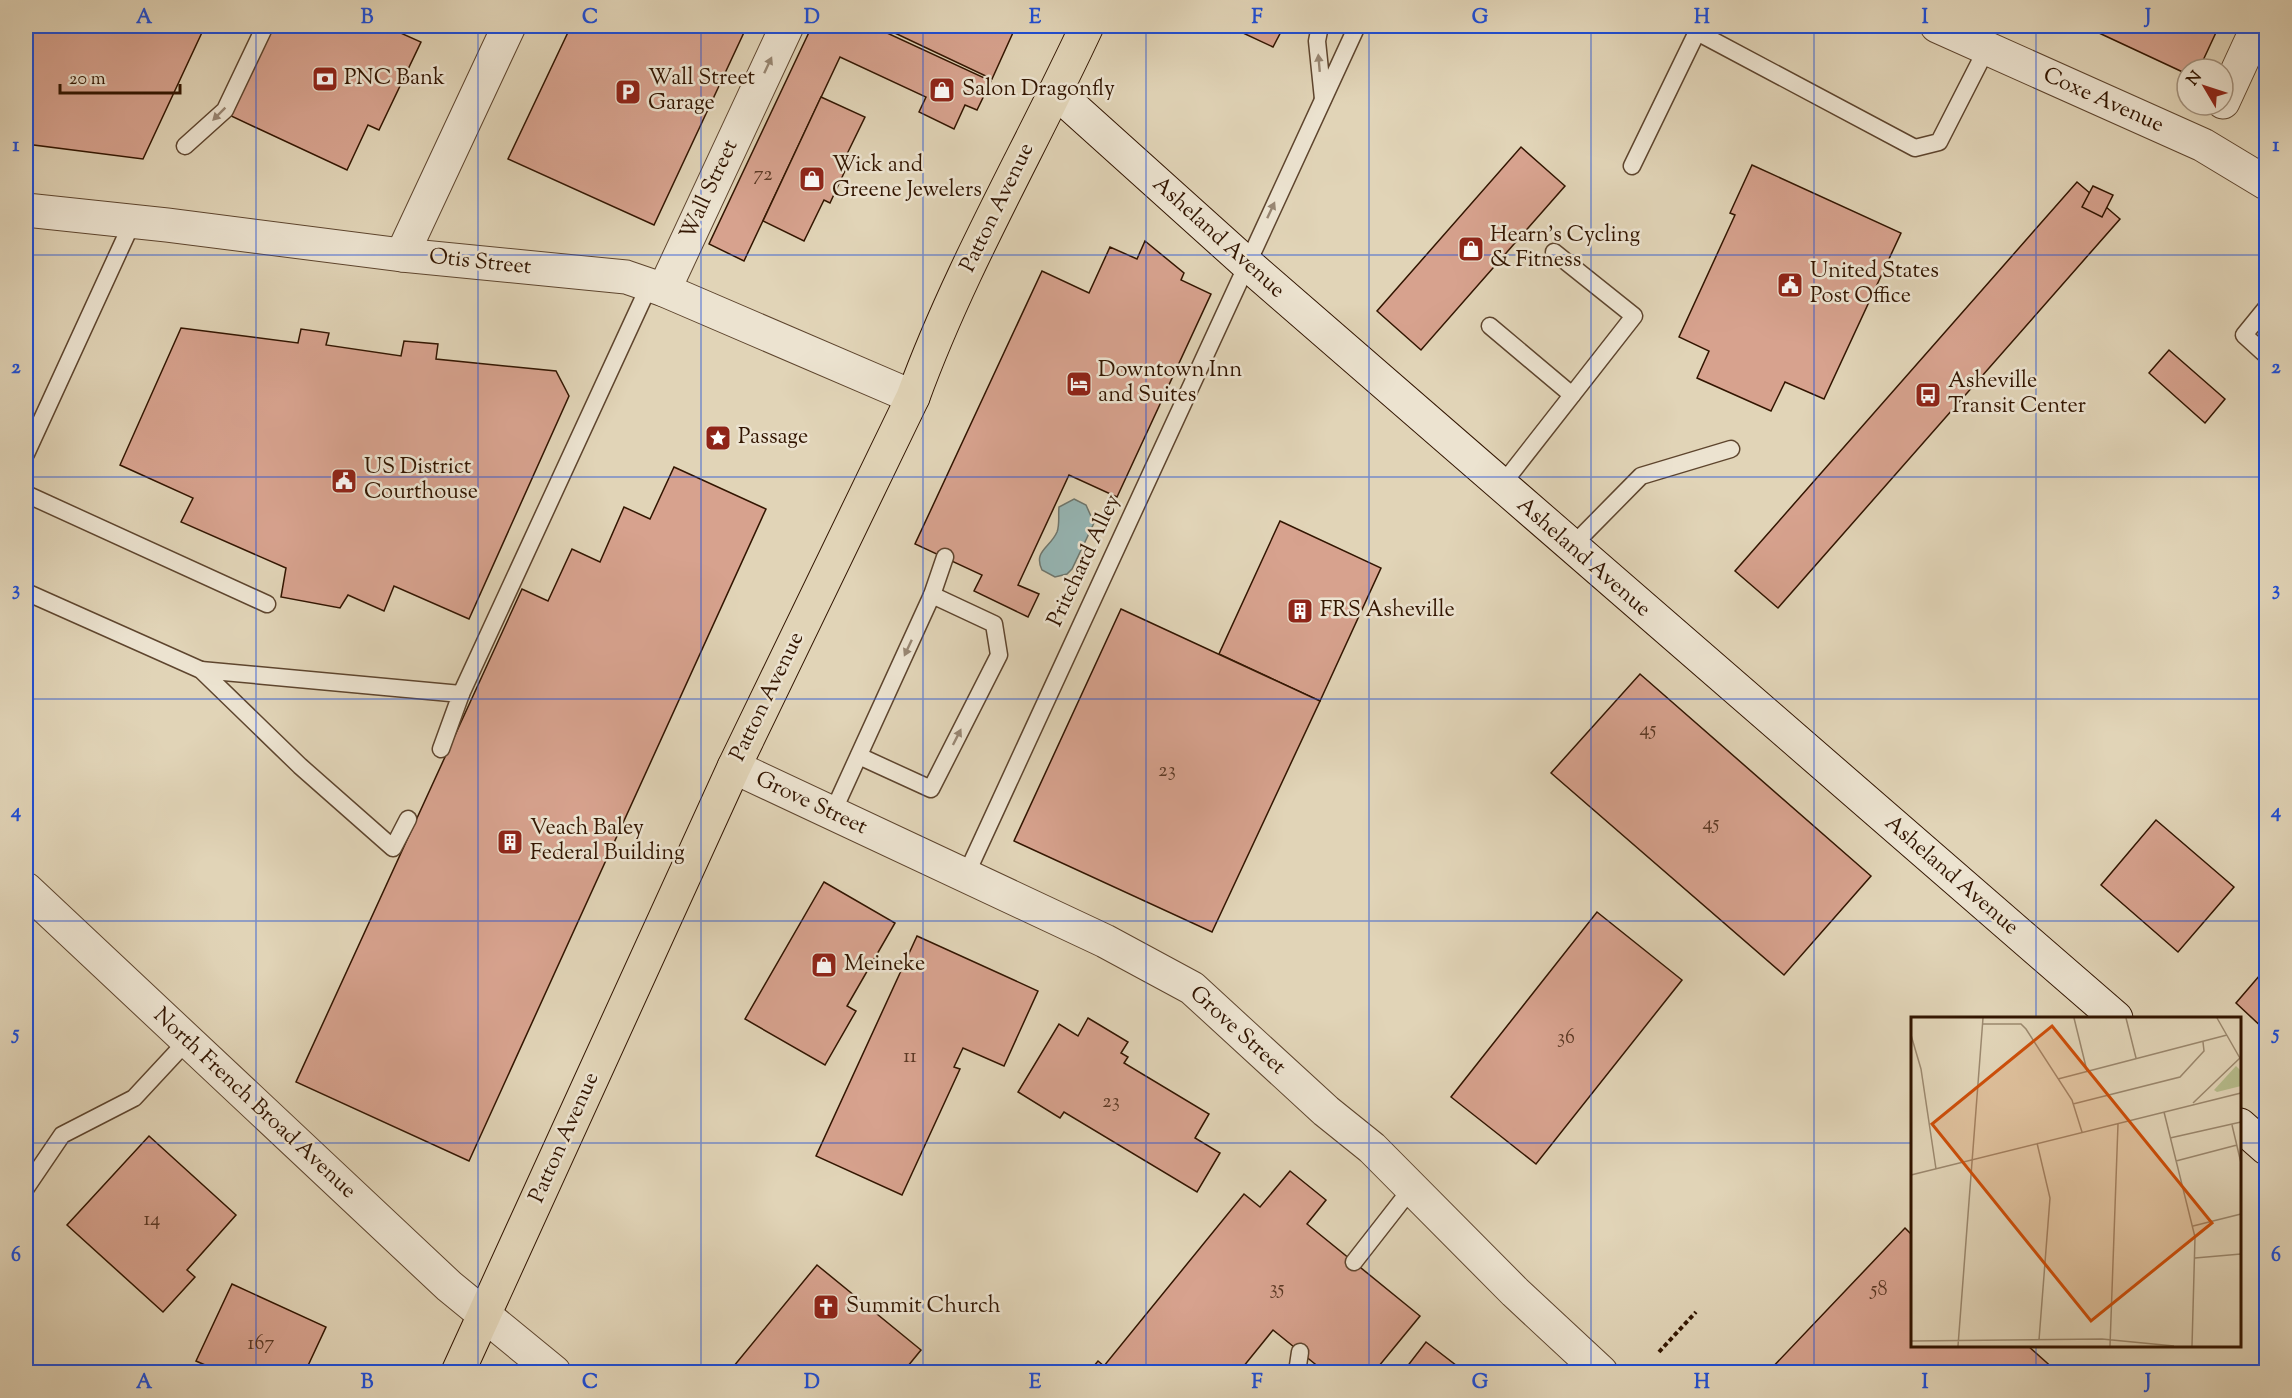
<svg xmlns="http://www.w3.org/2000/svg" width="2292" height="1398" viewBox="0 0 2292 1398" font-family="'Sorts Mill Goudy',serif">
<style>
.water{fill:#96b7b6;stroke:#6e766d;stroke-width:1.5}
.building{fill:#d7a28e;stroke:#321500;stroke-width:1.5}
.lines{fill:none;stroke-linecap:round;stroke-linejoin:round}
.lane-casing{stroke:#5e452e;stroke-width:19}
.street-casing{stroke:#5e452e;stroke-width:35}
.secondary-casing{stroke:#321500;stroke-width:35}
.primary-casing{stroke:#321500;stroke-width:35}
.path{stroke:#321500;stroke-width:4;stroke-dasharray:4.5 3;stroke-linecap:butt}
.lane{stroke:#ece3d0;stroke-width:16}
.street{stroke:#ece3d0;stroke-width:33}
.secondary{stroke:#ece3d0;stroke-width:33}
.primary{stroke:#e1d4b7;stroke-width:33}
.oneway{fill:#988672}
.grid{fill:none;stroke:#1d4ed8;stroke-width:1.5;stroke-opacity:0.55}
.labels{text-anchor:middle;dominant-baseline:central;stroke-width:5;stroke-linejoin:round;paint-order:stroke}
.number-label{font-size:20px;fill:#5b3824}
.poi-label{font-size:22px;fill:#321500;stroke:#ece3d0;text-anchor:start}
.street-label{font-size:22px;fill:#321500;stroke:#ece3d0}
.inset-road{fill:none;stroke:#9b886e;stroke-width:1.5}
.view{fill:#cd4f0a;fill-opacity:0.15;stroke:#cd4f0a;stroke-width:3}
.inset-edge{fill:none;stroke:#321500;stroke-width:3}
.neatline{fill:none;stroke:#1d4ed8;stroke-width:2}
.grid-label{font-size:20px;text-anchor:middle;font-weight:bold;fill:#1d4ed8}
</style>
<rect width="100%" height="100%" fill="#e1d4b7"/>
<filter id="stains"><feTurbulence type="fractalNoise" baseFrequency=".00333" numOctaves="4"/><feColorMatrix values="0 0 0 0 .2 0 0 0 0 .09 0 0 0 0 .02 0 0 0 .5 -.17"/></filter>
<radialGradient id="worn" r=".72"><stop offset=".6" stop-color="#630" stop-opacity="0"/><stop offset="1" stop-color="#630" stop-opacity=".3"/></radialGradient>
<path class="water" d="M1074,499L1086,505L1094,523L1072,569L1067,574L1055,577L1042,570C1033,551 1050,548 1057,532C1060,524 1058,515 1059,507Z"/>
<g class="building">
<path d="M26,26H205L143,159L26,144Z"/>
<path d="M271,26H385L421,42L379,130L368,125L347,170L229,115Z"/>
<path d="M571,26H747L654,225L508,159Z"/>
<path d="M812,26H872L991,81L977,110L965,105L954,129L919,112L926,97L840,57L744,261L709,244Z"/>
<path d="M880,26H1016L992,79Z"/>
<path d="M1228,26H1284L1273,47Z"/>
<path d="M2084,26H2219L2199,69H2187V74Z"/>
<path d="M821,97L865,117L846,156L851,158L830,203L824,200L804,241L763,221Z"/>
<path d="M1521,147L1565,186L1421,350L1377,311Z"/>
<path d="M1752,165L1901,233L1824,399L1785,382L1771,411L1697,378L1709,351L1679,337L1735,215L1730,213Z"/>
<path d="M2077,182L2120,219L1778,608L1735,571Z"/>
<path d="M2093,186L2113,195L2102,217L2082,207Z"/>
<path d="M1145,241L1184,273L1181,280L1211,294L1117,497L1069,475L1018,585L1039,594L1028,617L974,591L982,575L915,544L1042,271L1089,293L1110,247L1137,259Z"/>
<path d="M181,328L298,343L301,329L329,333L326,345L401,356L404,341L438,344L436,359L556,371L569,396L469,619L394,586L384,611L348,595L340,608L281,597L286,568L181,522L193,498L120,465Z"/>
<path d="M2169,350L2225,399L2205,423L2149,373Z"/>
<path d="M674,467L766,509L469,1161L296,1082L522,589L548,601L572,549L600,562L624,507L650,519Z"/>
<path d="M1280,521L1381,568L1320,701L1219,654Z"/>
<path d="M1121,609L1320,701L1212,932L1014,841Z"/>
<path d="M1640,674L1871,876L1784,975L1551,773Z"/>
<path d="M2156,820L2234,887L2178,952L2101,885Z"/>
<path d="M824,882L895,923L847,1006L856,1011L825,1065L745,1019Z"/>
<path d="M1597,912L1682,980L1536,1164L1451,1097Z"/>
<path d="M917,936L1038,991L1004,1066L963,1048L954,1067L960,1069L902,1195L816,1156Z"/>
<path d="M2266,968V1031L2236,1003Z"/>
<path d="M1088,1018L1128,1042L1121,1053L1128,1057L1124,1063L1209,1114L1195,1138L1220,1153L1197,1192L1064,1112L1060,1118L1018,1092L1059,1024L1078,1036Z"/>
<path d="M149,1136L236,1215L187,1270L195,1277L163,1312L67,1225Z"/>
<path d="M1290,1171L1326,1200L1307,1224L1420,1316L1374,1372H1325L1273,1330L1239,1372H1089L1098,1361L1104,1366L1244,1194L1260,1207Z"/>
<path d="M1905,1228L1912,1235V1346H2028L2055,1370L2053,1372H1768Z"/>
<path d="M817,1265L921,1350L903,1372H729Z"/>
<path d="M232,1284L326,1327L305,1372H221L196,1361Z"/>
<path d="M1426,1342L1457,1366L1454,1372H1409L1406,1368Z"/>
</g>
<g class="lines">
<g class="lane-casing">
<g id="lane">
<path d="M1320,26L1317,41L1323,99"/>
<path d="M185,146L225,110L265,26"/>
<path d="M1632,166L1697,32L1915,148L1939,142L1987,48"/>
<path d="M2266,308L2244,335L2266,355"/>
<path d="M1490,326L1572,395"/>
<path d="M26,454L132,223"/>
<path d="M1501,486L1634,316L1554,252"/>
<path d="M26,494L267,604"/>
<path d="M1571,547L1641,476L1731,449"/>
<path d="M26,592L201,670L300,766L393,848L408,819"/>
<path d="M201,670L461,694L441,749"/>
<path d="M461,694L649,286"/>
<path d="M859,756L931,789L999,655L994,624L932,595"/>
<path d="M832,814L932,595L945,557"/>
<path d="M965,877L1357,26"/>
<path d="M26,1188L62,1135L134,1098L187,1041"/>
<path d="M1354,1262L1411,1189"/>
<path d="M1297,1372L1300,1352"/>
</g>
</g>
<g class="street-casing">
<g id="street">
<path d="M1937,26L2203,145L2266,183"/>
<path d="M2223,102L2258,26"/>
<path d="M26,210L167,225L402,255L626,277L664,290L913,397"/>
<path d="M402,255L509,26"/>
<path d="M664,290L787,26"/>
<path d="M734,767L1105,941L1192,988L1326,1111L1372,1148L1515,1292L1601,1372"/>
<path d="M26,889L449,1286L554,1372"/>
</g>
</g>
<g class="secondary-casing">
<g id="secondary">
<path d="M1056,92L1246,263L2116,1018"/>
<path d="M2240,1125L2266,1148"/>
</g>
</g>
<g class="primary-casing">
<path id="primary" d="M458,1372L734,767L913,397C960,268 1030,149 1087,26"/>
</g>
<path class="path" d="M1659,1352L1696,1312"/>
<use href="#lane" class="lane"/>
<use href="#street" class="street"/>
<use href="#secondary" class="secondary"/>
<use href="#primary" class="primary"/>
</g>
<defs><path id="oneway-solid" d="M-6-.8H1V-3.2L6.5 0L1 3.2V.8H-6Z" transform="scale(1.5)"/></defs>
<g class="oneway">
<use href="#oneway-solid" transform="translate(1319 63) rotate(-95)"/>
<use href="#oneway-solid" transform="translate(768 65) rotate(-65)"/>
<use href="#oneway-solid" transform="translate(219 114) rotate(135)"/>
<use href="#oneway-solid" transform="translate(1271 210) rotate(-65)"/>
<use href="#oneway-solid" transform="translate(908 648) rotate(115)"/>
<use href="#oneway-solid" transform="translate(957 737) rotate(-63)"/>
</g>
<path class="grid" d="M256,26V1372M478,26V1372M701,26V1372M923,26V1372M1146,26V1372M1369,26V1372M1591,26V1372M1814,26V1372M2036,26V1018M26,255H2266M26,477H2266M26,699H2266M26,921H2266M26,1143H1912M2240,1143H2266M2036,1346V1372"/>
<defs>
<g id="bank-square" transform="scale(1.35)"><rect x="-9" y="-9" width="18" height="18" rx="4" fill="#8f2418" stroke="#ece3d0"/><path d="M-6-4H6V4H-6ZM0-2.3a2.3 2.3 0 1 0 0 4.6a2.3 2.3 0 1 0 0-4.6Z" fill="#fff"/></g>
<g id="shop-square" transform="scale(1.35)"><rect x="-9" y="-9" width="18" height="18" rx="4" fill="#8f2418" stroke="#ece3d0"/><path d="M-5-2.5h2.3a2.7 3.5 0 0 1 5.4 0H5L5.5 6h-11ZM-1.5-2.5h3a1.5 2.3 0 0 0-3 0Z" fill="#fff"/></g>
<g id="parking-square" transform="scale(1.35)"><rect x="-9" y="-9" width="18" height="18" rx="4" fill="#8f2418" stroke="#ece3d0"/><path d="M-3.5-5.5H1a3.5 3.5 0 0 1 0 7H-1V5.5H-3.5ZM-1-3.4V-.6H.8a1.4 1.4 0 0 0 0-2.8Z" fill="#fff"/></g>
<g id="civic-square" transform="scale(1.35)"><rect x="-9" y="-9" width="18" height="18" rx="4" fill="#8f2418" stroke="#ece3d0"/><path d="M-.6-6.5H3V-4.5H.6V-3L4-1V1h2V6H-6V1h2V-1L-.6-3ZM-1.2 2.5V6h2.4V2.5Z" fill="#fff"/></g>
<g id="hotel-square" transform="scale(1.35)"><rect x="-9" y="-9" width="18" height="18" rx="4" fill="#8f2418" stroke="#ece3d0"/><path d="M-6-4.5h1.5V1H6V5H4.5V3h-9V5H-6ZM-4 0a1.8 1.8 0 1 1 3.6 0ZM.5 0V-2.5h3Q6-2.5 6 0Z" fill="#fff"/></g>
<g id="bus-square" transform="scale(1.35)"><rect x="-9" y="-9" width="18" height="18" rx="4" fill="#8f2418" stroke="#ece3d0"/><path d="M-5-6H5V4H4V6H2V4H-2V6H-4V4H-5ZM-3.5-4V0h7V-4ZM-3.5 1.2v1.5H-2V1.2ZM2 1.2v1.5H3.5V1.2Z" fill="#fff"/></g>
<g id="sight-square" transform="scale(1.35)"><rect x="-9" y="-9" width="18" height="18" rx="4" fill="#8f2418" stroke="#ece3d0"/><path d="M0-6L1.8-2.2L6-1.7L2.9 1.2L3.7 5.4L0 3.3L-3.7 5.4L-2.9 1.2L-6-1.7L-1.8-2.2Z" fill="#fff"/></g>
<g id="building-square" transform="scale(1.35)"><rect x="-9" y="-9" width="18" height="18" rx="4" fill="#8f2418" stroke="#ece3d0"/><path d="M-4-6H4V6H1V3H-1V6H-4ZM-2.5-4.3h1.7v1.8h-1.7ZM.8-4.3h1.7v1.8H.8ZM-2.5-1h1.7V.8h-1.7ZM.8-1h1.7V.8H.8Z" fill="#fff"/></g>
<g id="church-square" transform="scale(1.35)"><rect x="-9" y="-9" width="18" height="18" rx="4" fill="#8f2418" stroke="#ece3d0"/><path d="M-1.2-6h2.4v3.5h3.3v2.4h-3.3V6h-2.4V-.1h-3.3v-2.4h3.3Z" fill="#fff"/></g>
</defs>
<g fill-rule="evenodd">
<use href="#bank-square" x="325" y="79"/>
<use href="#shop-square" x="942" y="90"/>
<use href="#parking-square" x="628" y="92"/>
<use href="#shop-square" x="812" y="179"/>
<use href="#shop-square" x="1471" y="249"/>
<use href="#civic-square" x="1790" y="285"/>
<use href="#hotel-square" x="1079" y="384"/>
<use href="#bus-square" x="1928" y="395"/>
<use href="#sight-square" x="718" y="438"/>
<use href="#civic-square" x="344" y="481"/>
<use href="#building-square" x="1300" y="611"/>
<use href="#building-square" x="510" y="842"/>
<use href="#shop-square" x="824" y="965"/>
<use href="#church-square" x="826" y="1307"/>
</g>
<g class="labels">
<g class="number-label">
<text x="763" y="175">72</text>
<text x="1648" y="730">45</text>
<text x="1167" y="771">23</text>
<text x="1711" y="824">45</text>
<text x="1566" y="1038">36</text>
<text x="910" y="1057">11</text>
<text x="1111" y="1102">23</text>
<text x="152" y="1220">14</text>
<text x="1277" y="1289">35</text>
<text x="1879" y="1290">58</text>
<text x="261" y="1344">167</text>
</g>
<g class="poi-label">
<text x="344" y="79">PNC Bank</text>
<text x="648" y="79">Wall Street<tspan x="648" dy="25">Garage</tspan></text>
<text x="962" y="90">Salon Dragonfly</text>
<text x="832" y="166">Wick and<tspan x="832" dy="25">Greene Jewelers</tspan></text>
<text x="1490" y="236">Hearn's Cycling<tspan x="1490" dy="25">&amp; Fitness</tspan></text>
<text x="1810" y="272">United States<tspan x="1810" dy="25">Post Office</tspan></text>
<text x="1098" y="371">Downtown Inn<tspan x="1098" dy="25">and Suites</tspan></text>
<text x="1948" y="382">Asheville<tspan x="1948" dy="25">Transit Center</tspan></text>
<text x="738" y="438">Passage</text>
<text x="364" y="468">US District<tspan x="364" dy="25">Courthouse</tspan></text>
<text x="1320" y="611">FRS Asheville</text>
<text x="530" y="829">Veach Baley<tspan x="530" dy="25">Federal Building</tspan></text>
<text x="844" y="965">Meineke</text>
<text x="846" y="1307">Summit Church</text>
</g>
<g class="street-label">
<text transform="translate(2103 101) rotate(24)">Coxe Avenue</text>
<text transform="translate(710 190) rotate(-65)">Wall Street</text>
<text transform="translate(998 208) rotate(-64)">Patton Avenue</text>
<text transform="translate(1218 238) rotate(42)">Asheland Avenue</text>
<text transform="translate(480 263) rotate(6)">Otis Street</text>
<text transform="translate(1583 558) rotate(41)">Asheland Avenue</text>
<text transform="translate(1085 561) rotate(-65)">Pritchard Alley</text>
<text transform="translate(768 697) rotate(-64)">Patton Avenue</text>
<text transform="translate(811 804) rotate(25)">Grove Street</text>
<text transform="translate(1951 876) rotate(41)">Asheland Avenue</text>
<text transform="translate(1237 1031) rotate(42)">Grove Street</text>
<text transform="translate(254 1104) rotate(43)">North French Broad Avenue</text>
<text transform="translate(565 1138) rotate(-66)">Patton Avenue</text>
</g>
</g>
<g transform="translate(1911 1017)">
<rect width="330" height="330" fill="#e1d4b7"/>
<path d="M325,49L330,54V69L306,75L303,73Z" fill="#b6bc8c"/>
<path class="inset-road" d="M163,1L176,54M215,1L225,41M306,1L330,43M71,7H110L115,12L161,83L171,115M0,18L10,52L25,152M147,62L316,18M282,86L330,40M162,87L269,60L293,34L292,25M253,95L284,220L281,329M321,108L330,146M259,121L330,105M126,126L139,181L128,323M265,144L326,128M0,158L330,76M282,209L330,197M284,241L330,237M0,324L191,322L263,329M47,329L72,1M199,329L207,107"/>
<path class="view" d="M141,9L301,206L180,304L21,107Z"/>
<rect width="330" height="330" class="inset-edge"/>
</g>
<rect width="2292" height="1398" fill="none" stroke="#e1d4b7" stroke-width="66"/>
<g transform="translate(2205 87) rotate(309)"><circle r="28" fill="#ece3d0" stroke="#a2917d" stroke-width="1.5"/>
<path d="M0-4.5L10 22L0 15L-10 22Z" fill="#8f2418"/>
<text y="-9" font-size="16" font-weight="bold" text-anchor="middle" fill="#321500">N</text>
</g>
<path d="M60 84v9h120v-9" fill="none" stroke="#321500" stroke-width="3"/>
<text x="69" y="84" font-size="18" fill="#321500" stroke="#ece3d0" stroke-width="4.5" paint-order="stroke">20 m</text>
<rect x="33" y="33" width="2226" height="1332" class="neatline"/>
<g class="grid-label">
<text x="144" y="23">A</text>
<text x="367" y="23">B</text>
<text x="590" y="23">C</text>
<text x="812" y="23">D</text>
<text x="1035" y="23">E</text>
<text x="1257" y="23">F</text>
<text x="1480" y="23">G</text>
<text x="1702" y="23">H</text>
<text x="1925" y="23">I</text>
<text x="2148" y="23">J</text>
<text x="16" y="151">1</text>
<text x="2276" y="151">1</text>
<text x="16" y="373">2</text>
<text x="2276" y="373">2</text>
<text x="16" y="595">3</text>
<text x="2276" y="595">3</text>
<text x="16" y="817">4</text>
<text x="2276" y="817">4</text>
<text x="16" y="1039">5</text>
<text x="2276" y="1039">5</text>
<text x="16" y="1261">6</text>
<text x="2276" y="1261">6</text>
<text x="144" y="1388">A</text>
<text x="367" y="1388">B</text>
<text x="590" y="1388">C</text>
<text x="812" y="1388">D</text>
<text x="1035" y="1388">E</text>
<text x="1257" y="1388">F</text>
<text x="1480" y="1388">G</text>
<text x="1702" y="1388">H</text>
<text x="1925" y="1388">I</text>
<text x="2148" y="1388">J</text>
</g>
<rect width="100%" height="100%" filter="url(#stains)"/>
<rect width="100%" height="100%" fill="url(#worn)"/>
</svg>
